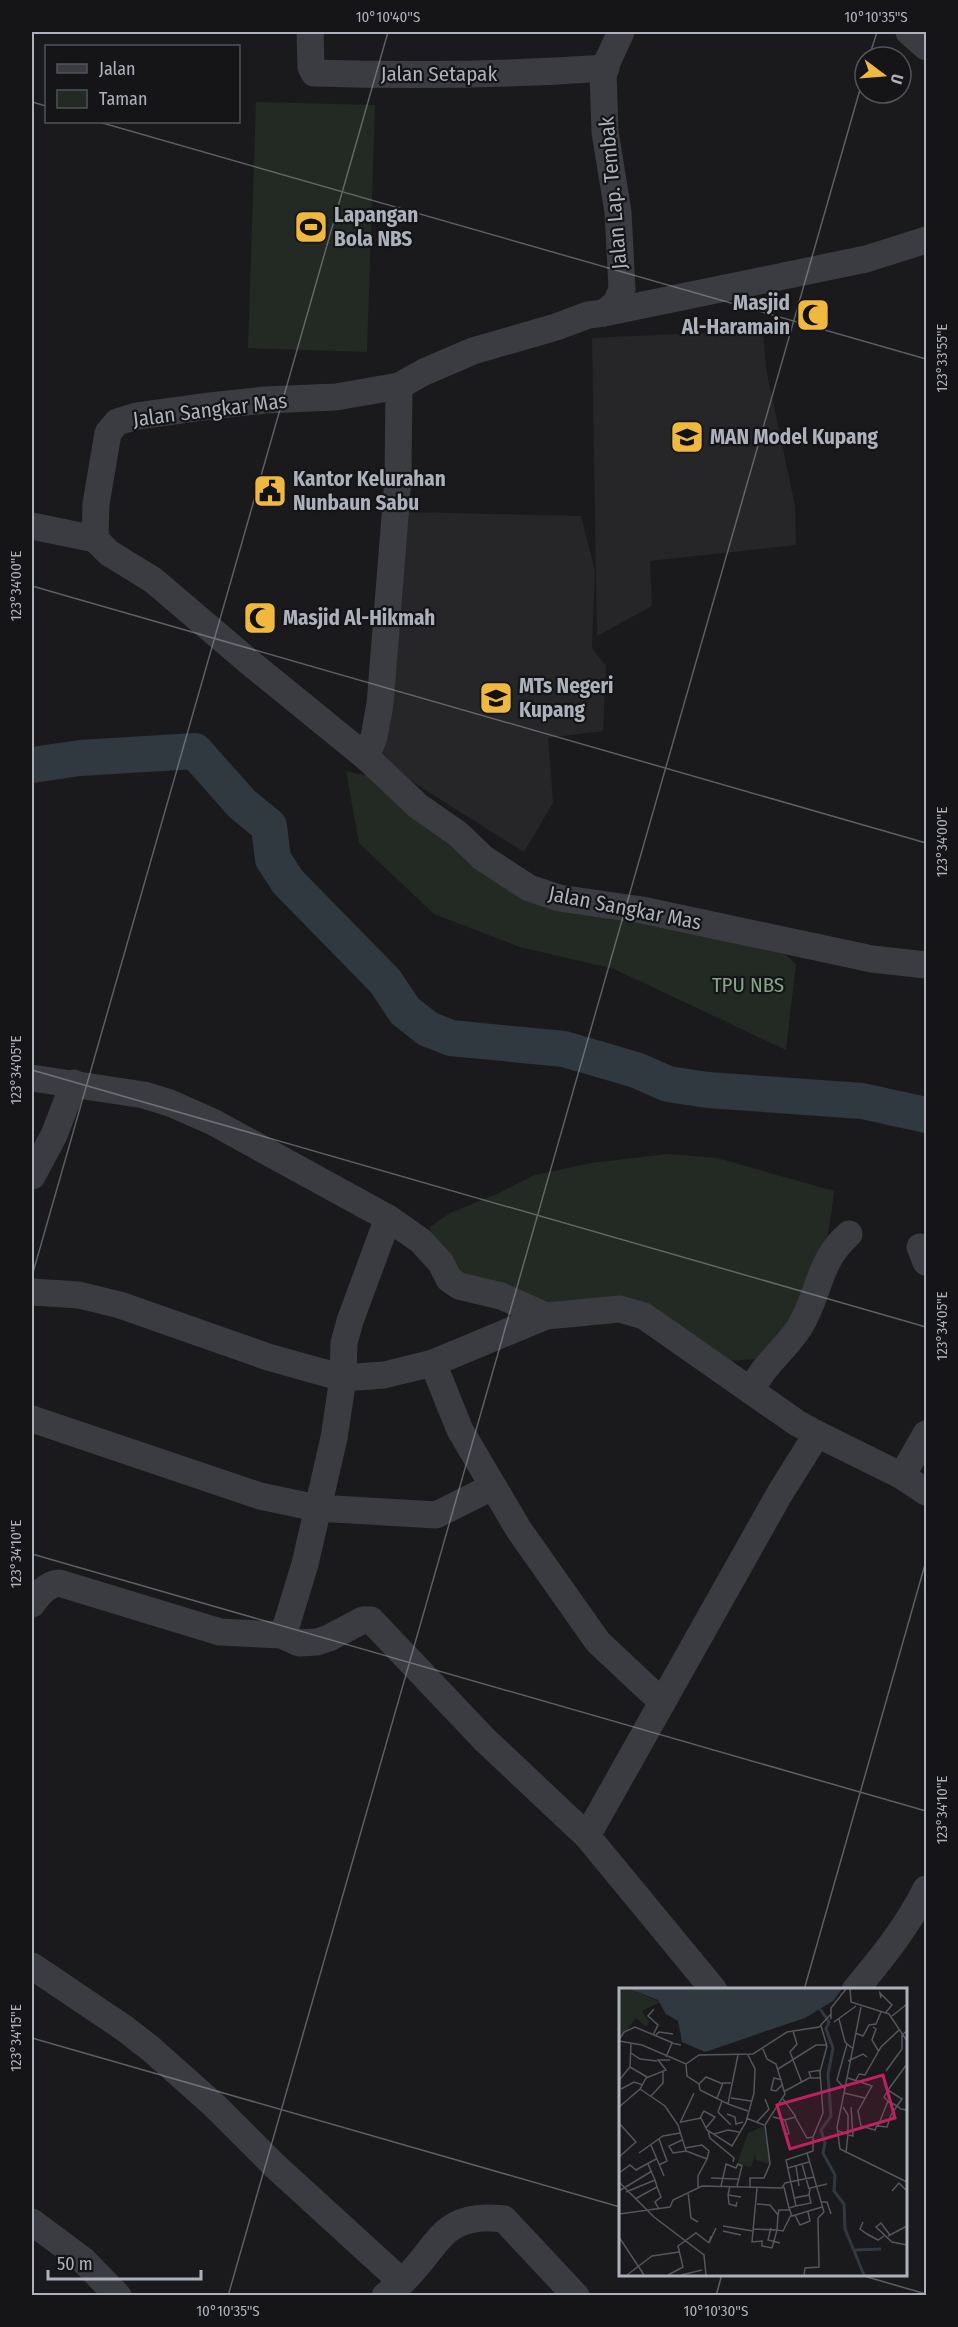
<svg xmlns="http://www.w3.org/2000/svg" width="958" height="2327" viewBox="0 0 958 2327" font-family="'Fira Sans Condensed',sans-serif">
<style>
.built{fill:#262629}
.green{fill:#222a23}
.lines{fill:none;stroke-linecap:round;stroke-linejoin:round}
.river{stroke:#303840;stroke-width:36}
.minor{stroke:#3b3c41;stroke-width:27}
.ticks{fill:none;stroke:#acb1bb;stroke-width:1.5;stroke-opacity:0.45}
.labels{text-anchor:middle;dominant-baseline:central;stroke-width:4.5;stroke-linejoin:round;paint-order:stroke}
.street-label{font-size:21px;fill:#acb1bb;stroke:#151517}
.poi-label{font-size:21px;font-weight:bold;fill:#acb1bb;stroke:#151517;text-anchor:start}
.park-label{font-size:21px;fill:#84a687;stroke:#151517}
.inset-river{fill:none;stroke:#303840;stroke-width:3}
.inset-road{fill:none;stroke:#54565c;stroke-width:1.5}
.view{fill:#c12060;fill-opacity:0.15;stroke:#c12060;stroke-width:3}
.inset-edge{fill:none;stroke:#acb1bb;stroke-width:3}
.neatline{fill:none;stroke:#acb1bb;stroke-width:2}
.ticks-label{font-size:15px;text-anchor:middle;fill:#acb1bb}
</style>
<rect width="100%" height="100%" fill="#1a1a1c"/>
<g class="built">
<path d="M763,330L766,368L795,506L796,545L650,561L652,606L597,636L592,338Z"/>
<path d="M405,512L581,516L595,571L592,648L606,666L603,731L548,738L553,803L524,852L381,762Z"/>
</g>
<g class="green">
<path d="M256,102L375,105L367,352L248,348Z"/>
<path d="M346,771L399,783L505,867L597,912L747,939L786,955L796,964L786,1050L614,969L520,947L434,914L359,843Z"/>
<path d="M668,1154L717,1158L834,1191C831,1220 821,1289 803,1312C789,1329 772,1344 757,1359L725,1361L677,1331L545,1307L439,1280L430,1227L450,1213L499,1193L535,1175L591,1163Z"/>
</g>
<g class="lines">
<path class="river" d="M32,765L80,758L195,751L242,804L269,826L273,859L288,882L385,981L405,1011L428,1029L451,1038L564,1049L636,1070L668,1084L708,1090L862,1101L926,1115"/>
<g class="minor">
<path d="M310,32L311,67L314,73C412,76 509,75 606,68"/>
<path d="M621,32L603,71L605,132L618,212L622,289L616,303L604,313L588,315L556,327L473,351L424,372L399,386L336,397L265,400L210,406L137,416L117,422L108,433L96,504L95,539L109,553L153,580L248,661L366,757L418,806L458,834L483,858L529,888L559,898L642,910L872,959L926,965"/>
<path d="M909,32L926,47"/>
<path d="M604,313L866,259L926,240"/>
<path d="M32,526L95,539"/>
<path d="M366,757L374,737L380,704L398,479L399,386"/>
<path d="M32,1078L144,1095L170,1103L213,1122L388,1218L421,1241L441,1263L449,1279L459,1286L501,1296L546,1316L620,1309L644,1316L797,1423L817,1434"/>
<path d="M32,1176L54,1135L74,1083"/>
<path d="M920,1247L926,1262"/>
<path d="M32,1292L79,1295L120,1305L268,1357L343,1378L384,1375L433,1363L546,1316"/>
<path d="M433,1363L460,1430L519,1530L598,1642L662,1702"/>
<path d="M751,1391C763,1365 784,1351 799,1328C820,1295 817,1262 849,1234"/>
<path d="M32,1419L260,1496L317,1508L436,1515L492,1487"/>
<path d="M902,1476L926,1434"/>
<path d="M32,1604C39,1594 47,1584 59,1583L220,1632L281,1635L299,1643L317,1642L329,1638L363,1620H371L485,1740L587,1836L714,1990"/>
<path d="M281,1635L287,1623L305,1564L334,1438L343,1378L344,1343L350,1321L388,1218"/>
<path d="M587,1836L780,1493L817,1434L902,1476L926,1492"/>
<path d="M32,1966L124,2028L151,2049L215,2106L275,2166L402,2282L385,2296"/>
<path d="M855,1990C882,1958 907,1927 926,1889"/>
<path d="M32,2222L83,2260L118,2296"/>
<path d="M402,2282C440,2247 440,2211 504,2219L576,2296"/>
</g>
</g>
<path class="ticks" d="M869,57L877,32M32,102L46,106M99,122L926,359M32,586L926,843M32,1070L926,1327M32,1276L388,32M32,1554L926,1811M804,1990L926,1561M32,2038L620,2207M857,2274L926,2294M228,2296L865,72M716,2296L722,2274"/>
<defs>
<g id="stadium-square" transform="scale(1.725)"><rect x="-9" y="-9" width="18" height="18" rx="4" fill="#efb83f" stroke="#151517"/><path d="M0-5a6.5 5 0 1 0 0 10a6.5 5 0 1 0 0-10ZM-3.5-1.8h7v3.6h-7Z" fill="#111"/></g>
<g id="mosque-square" transform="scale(1.725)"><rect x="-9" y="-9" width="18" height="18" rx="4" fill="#efb83f" stroke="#151517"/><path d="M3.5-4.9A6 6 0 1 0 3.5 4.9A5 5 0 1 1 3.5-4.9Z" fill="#111"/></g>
<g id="school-square" transform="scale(1.725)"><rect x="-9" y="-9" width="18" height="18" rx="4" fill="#efb83f" stroke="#151517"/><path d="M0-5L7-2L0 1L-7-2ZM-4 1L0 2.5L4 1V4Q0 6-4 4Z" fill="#111"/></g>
<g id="civic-square" transform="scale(1.725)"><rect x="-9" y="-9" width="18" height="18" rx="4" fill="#efb83f" stroke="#151517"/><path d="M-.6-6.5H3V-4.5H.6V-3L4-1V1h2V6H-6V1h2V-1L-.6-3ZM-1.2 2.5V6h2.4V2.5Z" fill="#111"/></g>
</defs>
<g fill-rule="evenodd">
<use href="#stadium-square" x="311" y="227"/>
<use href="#mosque-square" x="813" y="315"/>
<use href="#school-square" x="687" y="437"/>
<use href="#civic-square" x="270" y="491"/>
<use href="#mosque-square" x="260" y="618"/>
<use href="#school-square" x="496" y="698"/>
</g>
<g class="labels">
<g class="street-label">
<text x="439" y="74">Jalan Setapak</text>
<text transform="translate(613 193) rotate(-95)">Jalan Lap. Tembak</text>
<text transform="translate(210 410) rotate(-7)">Jalan Sangkar Mas</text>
<text transform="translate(625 908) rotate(11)">Jalan Sangkar Mas</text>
</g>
<g class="poi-label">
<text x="334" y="215">Lapangan<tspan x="334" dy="24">Bola NBS</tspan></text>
<text x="790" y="303" text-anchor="end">Masjid<tspan x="790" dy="24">Al-Haramain</tspan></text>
<text x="710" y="437">MAN Model Kupang</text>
<text x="293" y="479">Kantor Kelurahan<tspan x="293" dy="24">Nunbaun Sabu</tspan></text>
<text x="283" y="618">Masjid Al-Hikmah</text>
<text x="519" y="686">MTs Negeri<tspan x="519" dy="24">Kupang</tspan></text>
</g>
<g class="park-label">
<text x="748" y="985">TPU NBS</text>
</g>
</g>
<g transform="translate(619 1988)">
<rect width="288" height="288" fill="#1a1a1c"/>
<path d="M0,1H10L41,14L23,23L30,34L27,39L17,30L0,52ZM145,138L151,176L137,172L136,167L132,179L118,176L129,145Z" fill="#222a23"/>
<path d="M10,1H223L214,13L186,30L86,64L63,54L59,33L47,26L39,12Z" fill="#303840"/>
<path class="inset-river" d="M201,21L210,34L207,41L214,60L209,87L212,128L202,142L206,155L204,165L216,187L215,203L225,216L226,241L245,287M236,262L262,261"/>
<path class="inset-road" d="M231,1L232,14L270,26L288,53M262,10L261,5L273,17L267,24M242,19L225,105L246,110M273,28L288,16M212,31V20L227,1M220,31L226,54L233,60M215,34L237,18M254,39L257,41L253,52L260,64M174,43L178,56L171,64L183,95M236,45L244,48L250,37L257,36L262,24M34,47L39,37L29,28L35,21M36,48L40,44L54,46M0,52L5,44L16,39L54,55M0,53L23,57L67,76L80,67L134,66L168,44L200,39L212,26M144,61L148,71L157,76L166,106L146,137M12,65L21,71L38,73M47,69L53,55L62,57M229,73L244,66L248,69M67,76L68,88L80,96L81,102M11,79L28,89M159,81L197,57H208M267,83L283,61V47L288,43M192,90L190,84L202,82M229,90L253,98L239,123L242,138L256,142L258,137M163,92L155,90L152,102L157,103L164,96M237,92L240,86L246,87L262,59L280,42M80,96L87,89L104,96M2,101L15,94L24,97M21,101L46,118L59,137L67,163L88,171L79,188V199M226,101L218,92L228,56M81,102L109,116L119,67M269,102L288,76M0,103L1,91L11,79L12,55M166,103L190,90H201M225,105L218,139L221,161L288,194M32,108L44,95V84M98,110L104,95H112M112,110L132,113M164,111L177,129M103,113L99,124L112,137M269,113L265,109L269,102L283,111L278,118L272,127L268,139L259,138L269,113L278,118L282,121L288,122M109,116L129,123M0,119L21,101L27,90L47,82L39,72H51M224,119L229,127V146M108,126L116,129L117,136L124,134M154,129L166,132L176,129L188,150L194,149L204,125L201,84L208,58L202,38M81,130L85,123L96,129L87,140M127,130L145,137M166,132L170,145L166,147M62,134L82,130L88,142L113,158L127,134L135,105L136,81L129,67M138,134L150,121L146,111M0,135L17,154L0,169M61,135L75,105M89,142L91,150L115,170L114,174M219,143L229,146L227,165M95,146L109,142L120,144M230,147L234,148L232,119M194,150V163L167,172L177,218L170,220L173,228L203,219M63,152L50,158L54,165L67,163M32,157L45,188M66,160L83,157L90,163L88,171M20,165L44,148L61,145M183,176L190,201M40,177L48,173L40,151M177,178L180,198M169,180L190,174M0,185L11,177L17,182L37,171M92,190L119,191M0,194L35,229L85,267L87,287M102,198L107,176L117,180L119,176L123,178L118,198M111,198L109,207L122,209M38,199L42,209L36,214L40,221M131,199V190H145L151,176L146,137M165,199L170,220M138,200L133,254L143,253V258L153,260L158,242L164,243L172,227M0,203L33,183M273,203L280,195L288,203M7,204L36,192L29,176M69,204L72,230L79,234M109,207L110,216L117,218L118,214M175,210L190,207L191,200L208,196M16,211L38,199L36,192M202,214H208L212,226M138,216L151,217L159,227L160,222H171M177,218L192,215L190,207M0,226L51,219L54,212L83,198L163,200L166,195L195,189M176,227L181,237L191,233L189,224M244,234L241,241L248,246L259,252L265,248M104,238L134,243M152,240L149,252L161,255M134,241L158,242L159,227M104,243L122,247M271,247L262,235L257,239L273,254L288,257M92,248L90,255L97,240M269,248L288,238M0,249L25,287M8,287L33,268L60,264M49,287L64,279L59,258L77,245L90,255M62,287L83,282M185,287L186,280L200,279L199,230L205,224L188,165"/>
<path class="view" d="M264,87L276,130L171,161L158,117Z"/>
<rect width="288" height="288" class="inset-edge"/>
</g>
<rect width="958" height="2327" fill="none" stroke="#151517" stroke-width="66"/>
<rect x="45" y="45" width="195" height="78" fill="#151517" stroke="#515359" stroke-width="1.5"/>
<rect x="57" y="64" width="30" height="9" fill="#3b3c41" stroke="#515359" stroke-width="1.5"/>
<text x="99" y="75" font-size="18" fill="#acb1bb">Jalan</text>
<rect x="57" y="90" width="30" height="18" fill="#222a23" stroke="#515359" stroke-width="1.5"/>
<text x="99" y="105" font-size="18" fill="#acb1bb">Taman</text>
<g transform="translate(883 75) rotate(106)"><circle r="28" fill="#151517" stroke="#515359" stroke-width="1.5"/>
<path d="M0-4.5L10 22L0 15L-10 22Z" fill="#efb83f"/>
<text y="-9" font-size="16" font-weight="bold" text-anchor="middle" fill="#acb1bb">U</text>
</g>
<path d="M48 2270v9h153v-9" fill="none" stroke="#acb1bb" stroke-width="3"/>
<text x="57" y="2270" font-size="18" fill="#acb1bb" stroke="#151517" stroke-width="4.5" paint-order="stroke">50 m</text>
<rect x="33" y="33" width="892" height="2261" class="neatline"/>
<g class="ticks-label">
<text x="388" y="22">10°10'40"S</text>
<text x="876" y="22">10°10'35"S</text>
<text transform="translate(942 358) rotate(-90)" y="5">123°33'55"E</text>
<text transform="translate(16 586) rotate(-90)" y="5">123°34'00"E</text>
<text transform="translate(942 842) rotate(-90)" y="5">123°34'00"E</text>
<text transform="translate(16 1070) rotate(-90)" y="5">123°34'05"E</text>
<text transform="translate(942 1326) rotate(-90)" y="5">123°34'05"E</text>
<text transform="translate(16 1554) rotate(-90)" y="5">123°34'10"E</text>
<text transform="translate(942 1810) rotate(-90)" y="5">123°34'10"E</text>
<text transform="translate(16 2038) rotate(-90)" y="5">123°34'15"E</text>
<text x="228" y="2316">10°10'35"S</text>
<text x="716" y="2316">10°10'30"S</text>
</g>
</svg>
